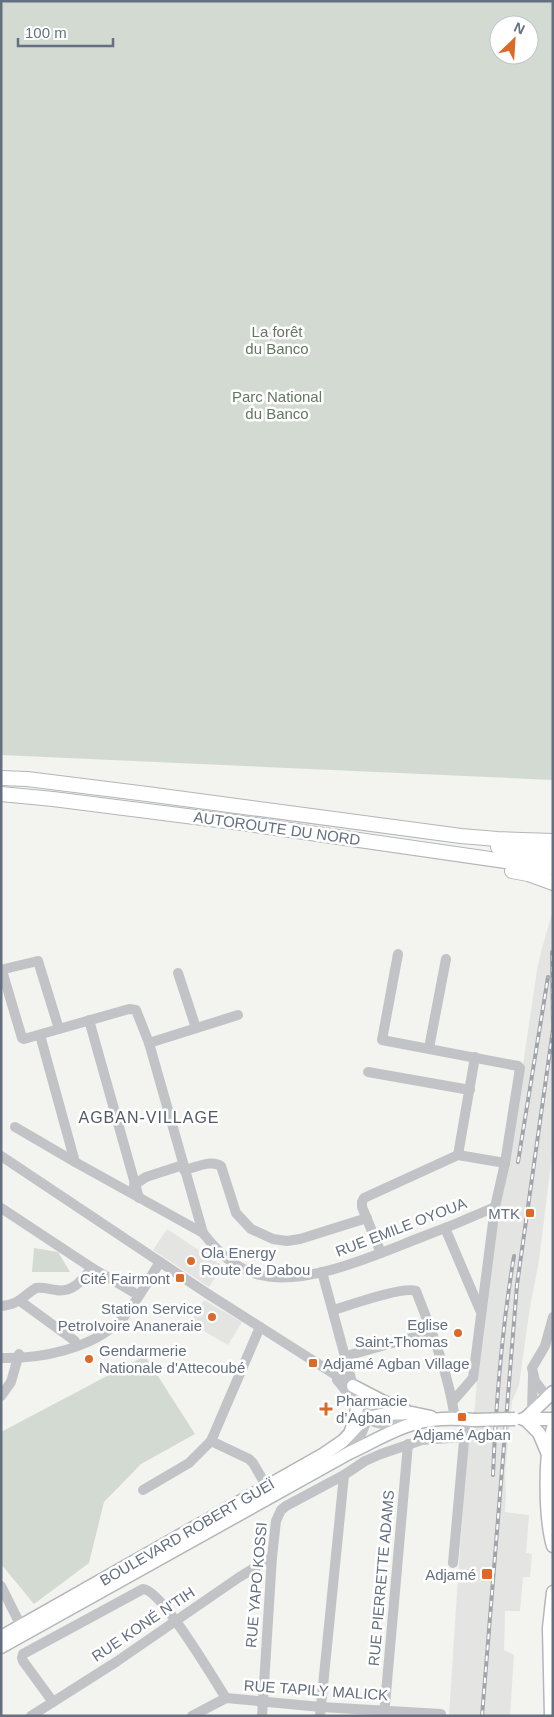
<svg xmlns="http://www.w3.org/2000/svg" width="554" height="1717" viewBox="0 0 554 1717" font-family="Helvetica,sans-serif">
<style>
.built{fill:#e4e4e3}
.green{fill:#d3dad1;fill-rule:evenodd}
.lines{fill:none;stroke-linecap:round;stroke-linejoin:round}
.major-casing{stroke:#b4b6ba;stroke-width:15}
.highway-casing{stroke:#b3b5b9;stroke-width:16}
.minor{stroke:#c1c3c7;stroke-width:10}
.major{stroke:#fff;stroke-width:12}
.highway{stroke:#fff;stroke-width:14}
.rail-casing{stroke:#a1a5ab;stroke-width:4}
.rail{stroke:#fff;stroke-width:2;stroke-dasharray:5.5;stroke-linecap:butt}
.major-bridge-casing{stroke:#b4b6ba;stroke-width:15;stroke-linecap:butt}
.major-bridge{stroke:#fff;stroke-width:12}
.poi-dot{fill:#db6928;stroke:#fff;stroke-width:2}
.labels{text-anchor:middle;dominant-baseline:central;stroke-width:5;stroke-linejoin:round;paint-order:stroke}
.park-label{font-size:15px;fill:#647762;stroke:#fff}
.street-label{font-size:15px;fill:#646f7f;stroke:#fff}
.poi-label{font-size:15px;fill:#646f7f;stroke:#fff;text-anchor:end}
.neighbourhood-label{font-size:16px;letter-spacing:1px;fill:#515a65;stroke:#fff}
</style>
<rect width="100%" height="100%" fill="#f3f4ef"/>
<g class="built">
<path d="M553,910V1147L539,1261L530,1307L519,1385L512,1401L505,1474L506,1496L505,1512L529,1515L526,1553L532,1554L530,1577H523L520,1611H505L504,1650L514,1655L510,1716H449L466,1455L475,1406L482,1311L516,1112L537,970L541,952Z"/>
<path d="M167,1229L223,1266L209,1287L153,1250Z"/>
<path d="M204,1300L242,1322L228,1345L190,1323Z"/>
</g>
<g class="green">
<path d="M1,1H553V780L1,755ZM499,25H529V55H499Z"/>
<path d="M34,1248L58,1252L70,1272H32Z"/>
<path d="M145,1356L195,1434L141,1464L104,1502L89,1563L34,1604L1,1564V1432Z"/>
</g>
<g class="lines">
<g class="major-casing">
<g id="major">
<path d="M353,1386L382,1401L405,1410"/>
<path d="M523,1419H553"/>
<path d="M525,1419L539,1433L547,1452"/>
<path d="M525,1419L553,1392"/>
<path d="M553,1428C544,1455 545,1518 553,1546"/>
<path d="M351,1431L356,1417L357,1407"/>
<path d="M1,1637L324,1454L343,1441L359,1424L371,1417L385,1414L412,1413L431,1417"/>
<path d="M1,1647L349,1453C371,1443 393,1429 416,1423C434,1418 456,1418 474,1420"/>
<path d="M551,1716L549,1628L553,1592"/>
</g>
</g>
<g class="highway-casing">
<g id="highway">
<path d="M1,778L27,779L147,794L461,836L497,839L553,841"/>
<path d="M1,794L53,799L234,822L553,868"/>
<path d="M498,847L553,855"/>
<path d="M512,871L528,874L553,883"/>
</g>
</g>
<g class="minor">
<path d="M38,961L59,1029L24,1039L22,1038L3,974L4,969Z"/>
<path d="M178,973L196,1028"/>
<path d="M89,1020L139,1198"/>
<path d="M59,1029L129,1009L136,1010L149,1043L203,1233C218,1252 235,1269 260,1275C305,1286 371,1257 414,1240C441,1230 468,1219 495,1207L473,1378L453,1401"/>
<path d="M40,1035L75,1162L203,1233"/>
<path d="M149,1043L238,1015"/>
<path d="M429,1048L446,959"/>
<path d="M368,1072L470,1090"/>
<path d="M15,1127L75,1162"/>
<path d="M458,1155L475,1057"/>
<path d="M1,1156L208,1294L353,1386"/>
<path d="M184,1170C195,1168 211,1159 221,1166L236,1213L251,1229L273,1239L287,1241L300,1239L367,1218"/>
<path d="M134,1185L146,1177L183,1165"/>
<path d="M495,1207L505,1163"/>
<path d="M1,1208L92,1268L133,1292"/>
<path d="M445,1228L480,1310"/>
<path d="M381,1253L362,1207V1202L364,1198L458,1155L505,1163L520,1068L518,1066L382,1040L398,954"/>
<path d="M322,1272L353,1386C355,1391 359,1395 361,1400C372,1419 362,1436 350,1452"/>
<path d="M20,1301L75,1341"/>
<path d="M1,1306C18,1305 23,1296 36,1288C43,1287 49,1289 56,1290C73,1293 82,1280 92,1268"/>
<path d="M334,1310C350,1305 403,1286 416,1291C432,1332 449,1375 455,1419"/>
<path d="M346,1356L432,1332"/>
<path d="M1,1358C41,1359 91,1349 121,1320C135,1305 149,1279 160,1262"/>
<path d="M337,1380C363,1409 358,1429 404,1424"/>
<path d="M1,1396L11,1382L19,1354"/>
<path d="M547,1397L535,1381L532,1368L545,1346L553,1317"/>
<path d="M532,1411L533,1376"/>
<path d="M211,1441L249,1459L253,1463L267,1487"/>
<path d="M143,1490L189,1463L211,1441L260,1327"/>
<path d="M453,1563L466,1419"/>
<path d="M1,1586L21,1626"/>
<path d="M53,1702L23,1661L22,1658L23,1654L143,1589C162,1590 214,1680 226,1698"/>
<path d="M31,1716L116,1662L238,1578L272,1557"/>
<path d="M192,1716L226,1698L321,1707L441,1714V1716"/>
<path d="M262,1716L272,1557L276,1521L281,1510L286,1506L344,1475L365,1461L381,1454L422,1440L465,1437"/>
<path d="M320,1716L344,1475"/>
<path d="M384,1716L408,1444"/>
</g>
<use href="#major" class="major"/>
<use href="#highway" class="highway"/>
<g class="rail-casing">
<g id="rail">
<path d="M518,1162L548,977"/>
<path d="M493,1475C496,1402 502,1328 514,1256"/>
<path d="M482,1716L517,1285L553,1029L552,952"/>
</g>
</g>
<use href="#rail" class="rail"/>
<g class="major-bridge-casing">
<path id="major-bridge" d="M474,1420L515,1419"/>
</g>
<use href="#major-bridge" class="major-bridge"/>
</g>
<g class="poi-dot">
<rect x="525" y="1208" width="10" height="10" rx="2.5"/>
<circle cx="191" cy="1261" r="5"/>
<rect x="175" y="1273" width="10" height="10" rx="2.5"/>
<circle cx="212" cy="1317" r="5"/>
<circle cx="458" cy="1333" r="5"/>
<circle cx="89" cy="1359" r="5"/>
<rect x="308" y="1358" width="10" height="10" rx="2.5"/>
<path d="M323.5 1401.5h5v5h5v5h-5v5h-5v-5h-5v-5h5z"/>
<rect x="457" y="1412" width="10" height="10" rx="2.5"/>
<rect x="481" y="1568" width="12" height="12" rx="2.5"/>
</g>
<g class="labels">
<g class="park-label">
<text x="277" y="331">La forêt<tspan x="277" dy="17">du Banco</tspan></text>
<text x="277" y="396">Parc National<tspan x="277" dy="17">du Banco</tspan></text>
</g>
<g class="street-label">
<text transform="translate(277 828) rotate(8)">AUTOROUTE DU NORD</text>
<text transform="translate(401 1227) rotate(-21)">RUE EMILE OYOUA</text>
<text transform="translate(187 1532) rotate(-30)">BOULEVARD ROBERT GUEÏ</text>
<text transform="translate(381 1578) rotate(-85)">RUE PIERRETTE ADAMS</text>
<text transform="translate(256 1585) rotate(-85)">RUE YAPO KOSSI</text>
<text transform="translate(143 1624) rotate(-34)">RUE KONÉ N'TIH</text>
<text transform="translate(316 1690) rotate(4)">RUE TAPILY MALICK</text>
</g>
<g class="poi-label">
<text x="520" y="1213">MTK</text>
<text x="201" y="1252" text-anchor="start">Ola Energy<tspan x="201" dy="17">Route de Dabou</tspan></text>
<text x="170" y="1278">Cité Fairmont</text>
<text x="202" y="1308">Station Service<tspan x="202" dy="17">PetroIvoire Ananeraie</tspan></text>
<text x="448" y="1324">Eglise<tspan x="448" dy="17">Saint-Thomas</tspan></text>
<text x="99" y="1350" text-anchor="start">Gendarmerie<tspan x="99" dy="17">Nationale d'Attecoubé</tspan></text>
<text x="323" y="1363" text-anchor="start">Adjamé Agban Village</text>
<text x="336" y="1400" text-anchor="start">Pharmacie<tspan x="336" dy="17">d’Agban</tspan></text>
<text x="462" y="1434" text-anchor="middle">Adjamé Agban</text>
<text x="476" y="1574">Adjamé</text>
</g>
<g class="neighbourhood-label">
<text x="149" y="1117">AGBAN-VILLAGE</text>
</g>
</g>
<rect width="554" height="1717" fill="none" stroke="#646f7f" stroke-width="5"/>
<g transform="translate(514 40) rotate(25)"><circle r="24" fill="#ffffff" stroke="#c1c5cc"/>
<path d="M0-4L9 19L0 12L-9 19Z" fill="#db6928"/>
<text y="-8" font-size="14" font-weight="bold" text-anchor="middle" fill="#646f7f">N</text>
</g>
<path d="M18 38v8h95v-8" fill="none" stroke="#646f7f" stroke-width="2.5"/>
<text x="25" y="38" font-size="15" fill="#646f7f" stroke="#ffffff" stroke-width="4" paint-order="stroke">100 m</text>
</svg>
